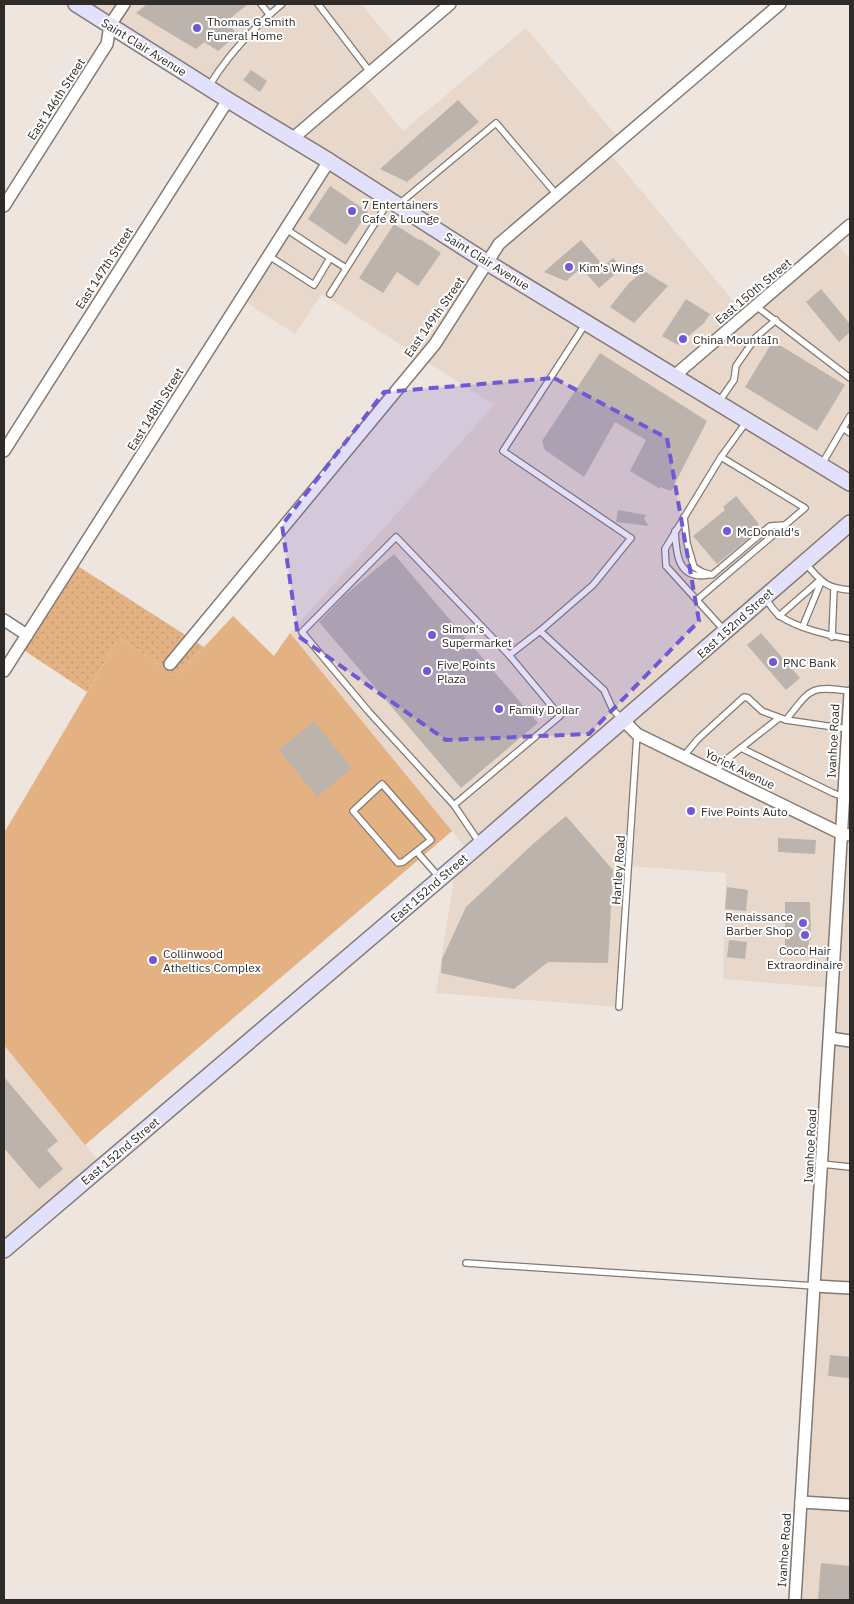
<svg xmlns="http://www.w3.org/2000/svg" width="854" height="1604" viewBox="0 0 854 1604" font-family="'IBM Plex Sans',sans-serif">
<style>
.built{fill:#e8d8cb}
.grass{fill:url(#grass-dots)}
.pitch{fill:#e4b183}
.building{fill:#bcb3ac}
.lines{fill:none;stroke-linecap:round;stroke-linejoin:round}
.lane-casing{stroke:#827a73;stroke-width:8}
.street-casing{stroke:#827a73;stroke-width:14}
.secondary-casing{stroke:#827a73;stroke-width:18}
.lane{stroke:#fff;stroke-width:5.5}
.street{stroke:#fff;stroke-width:11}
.secondary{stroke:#e2e0fa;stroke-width:15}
.marked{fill:#6e5ad4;fill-opacity:0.2;stroke:#6e5ad4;stroke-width:4;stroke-dasharray:10 6;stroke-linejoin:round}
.poi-dot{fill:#6e5ad4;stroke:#fff;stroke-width:2}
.labels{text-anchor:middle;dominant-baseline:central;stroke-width:4;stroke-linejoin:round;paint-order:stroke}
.poi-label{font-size:12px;fill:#2e2b28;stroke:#fff;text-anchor:start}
.street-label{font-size:12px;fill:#2e2b28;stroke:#fff}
</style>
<defs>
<pattern id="grass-dots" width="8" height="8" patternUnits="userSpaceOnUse" patternTransform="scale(1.25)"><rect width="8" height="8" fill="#e4b183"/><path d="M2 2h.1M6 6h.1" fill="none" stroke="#c49871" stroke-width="1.8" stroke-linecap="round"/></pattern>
</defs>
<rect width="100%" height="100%" fill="#eee5de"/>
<g class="built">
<path d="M76,4H361L398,48L361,80L403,131L526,28L620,140L608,151L745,315L834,240L850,259V693L842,834L850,835V1600H795L833,988L723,979L726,873L629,866L619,1007L436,993L456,865L470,853L290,633L494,405L322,294L295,334L241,299L329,161Z"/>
<path d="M4,1045L103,1166L4,1250Z"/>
</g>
<path class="grass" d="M73,563L204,647L177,676L119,638L87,692L19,647Z"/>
<path class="pitch" d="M233,616L274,656L290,633L452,831L85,1145L4,1045V833L119,638L177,676Z"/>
<g class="building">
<path d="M147,4H248L227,21L237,35L218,51L204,42L196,49L136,13Z"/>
<path d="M251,70L267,81L260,92L243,80Z"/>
<path d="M458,100L479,122L407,182L380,169Z"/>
<path d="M330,186L368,212L346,245L308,219Z"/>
<path d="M394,224L419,240L420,239L441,253L418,286L397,272L383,293L359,278Z"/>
<path d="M581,240L604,266L613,258L622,268L599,288L581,268L566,281L544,272Z"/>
<path d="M644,271L668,286L634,323L610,307L629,283Z"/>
<path d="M821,289L850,324V332L839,342L806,302Z"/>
<path d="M686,299L710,314L704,323L678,345L662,336Z"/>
<path d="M773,341L845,385L817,431L745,387Z"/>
<path d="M600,353L707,421L671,491L660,487V489L630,471L646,440L615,422L584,477L545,450L542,441Z"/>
<path d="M736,496L759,524L752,530L755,533L717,564L693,536L725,510L723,507Z"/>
<path d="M618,510L646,515L644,519L649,526L616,522Z"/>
<path d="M394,554L538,723L461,788L319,622L345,595Z"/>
<path d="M761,633L800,678L786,690L747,645Z"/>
<path d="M314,721L352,768L317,797L279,750Z"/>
<path d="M566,816L613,870L608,963L548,962L514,989L441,973L442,959L466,907L534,843Z"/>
<path d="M778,838L816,840L815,854L778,852Z"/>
<path d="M727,887L748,890L746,911L725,909Z"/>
<path d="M785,902H810L811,940H809L808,955L785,954Z"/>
<path d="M729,940L747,942L745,959L727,957Z"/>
<path d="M4,1077L58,1141L47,1150L63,1169L39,1189L4,1148Z"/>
<path d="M830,1355L850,1357V1378L828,1376Z"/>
<path d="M821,1563L850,1566V1600H818Z"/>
</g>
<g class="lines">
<g class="lane-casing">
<g id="lane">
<path d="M261,4L269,14"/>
<path d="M318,4L370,72"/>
<path d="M209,86C228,55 254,27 282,4"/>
<path d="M399,204L496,123L557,195"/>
<path d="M269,256L314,285L330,258L286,229"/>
<path d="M330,258L346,268"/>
<path d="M330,294L389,201"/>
<path d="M756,306L850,378"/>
<path d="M586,323L503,451L631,538L593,585L540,631L604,690L613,710L623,720"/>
<path d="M718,403L734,380L736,366L756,337L776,320"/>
<path d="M843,428L850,433"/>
<path d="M822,464L850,416"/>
<path d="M684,517L687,543L694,567L702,572L712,575L770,526L785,525"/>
<path d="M675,531C676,554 678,580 708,575"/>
<path d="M806,564C822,582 825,588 850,590"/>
<path d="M765,598C770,604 774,612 780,616C797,628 830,636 850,639"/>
<path d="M698,599L805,508L721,457"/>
<path d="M779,616L820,580"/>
<path d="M803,626L821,582"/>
<path d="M724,630L666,566L665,549L721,457L747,421"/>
<path d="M832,637L834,589"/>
<path d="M786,720L848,729"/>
<path d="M741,748L833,793L844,797"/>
<path d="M683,757L698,739L744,697L748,698L762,711L786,720C811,689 809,685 850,691"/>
<path d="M715,772L727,759L779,718"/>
<path d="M382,784L431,840L403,862L398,863L353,811Z"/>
<path d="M454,805L369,712L302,632L396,537L509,655"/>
<path d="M479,842L454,805L560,716L509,655L540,631"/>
<path d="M417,852L439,877"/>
<path d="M619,1007L637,734"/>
<path d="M822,1164L850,1167"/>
<path d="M466,1263L815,1286"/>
</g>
</g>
<g class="street-casing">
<g id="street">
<path d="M292,139L450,4"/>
<path d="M4,206L107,44L110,25L124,4"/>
<path d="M673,377L850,225"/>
<path d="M4,451L228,100"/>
<path d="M4,620L27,635"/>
<path d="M170,664L435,344L499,244L780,4"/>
<path d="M4,671L329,161"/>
<path d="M623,720L637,734L842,834L850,835"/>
<path d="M830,1038L850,1041"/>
<path d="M815,1286L850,1288"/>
<path d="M801,1502L850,1505"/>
<path d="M795,1600L850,693"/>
</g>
</g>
<g class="secondary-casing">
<g id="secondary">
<path d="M76,4L228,100L329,161L488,263L850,483"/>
<path d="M4,1250L470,853L850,523"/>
</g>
</g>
<use href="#lane" class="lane"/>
<use href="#street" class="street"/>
<use href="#secondary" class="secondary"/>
</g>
<path class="marked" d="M554,378L667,438L699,621L589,734L446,740L298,636L282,525L384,392Z"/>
<g class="poi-dot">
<circle cx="197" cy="28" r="5"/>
<circle cx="352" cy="211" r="5"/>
<circle cx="569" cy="267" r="5"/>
<circle cx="683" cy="339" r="5"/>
<circle cx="727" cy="531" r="5"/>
<circle cx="432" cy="635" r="5"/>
<circle cx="773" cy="662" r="5"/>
<circle cx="427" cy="671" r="5"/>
<circle cx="499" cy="709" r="5"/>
<circle cx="691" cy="811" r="5"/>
<circle cx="803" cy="923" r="5"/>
<circle cx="805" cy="935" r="5"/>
<circle cx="153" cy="960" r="5"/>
</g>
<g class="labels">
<g class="poi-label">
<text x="207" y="21">Thomas G Smith<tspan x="207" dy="14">Funeral Home</tspan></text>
<text x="362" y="204">7 Entertainers<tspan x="362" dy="14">Cafe &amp; Lounge</tspan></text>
<text x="579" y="267">Kim's Wings</text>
<text x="693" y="339">China MountaIn</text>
<text x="737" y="531">McDonald's</text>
<text x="442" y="628">Simon's<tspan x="442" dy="14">Supermarket</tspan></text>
<text x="783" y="662">PNC Bank</text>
<text x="437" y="664">Five Points<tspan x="437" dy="14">Plaza</tspan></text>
<text x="509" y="709">Family Dollar</text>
<text x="701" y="811">Five Points Auto</text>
<text x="793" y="916" text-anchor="end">Renaissance<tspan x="793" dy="14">Barber Shop</tspan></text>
<text x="805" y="950" text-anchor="middle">Coco Hair<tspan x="805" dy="14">Extraordinaire</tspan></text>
<text x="163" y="953">Collinwood<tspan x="163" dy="14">Atheltics Complex</tspan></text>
</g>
<g class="street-label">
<text transform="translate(144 47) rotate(32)">Saint Clair Avenue</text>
<text transform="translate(56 99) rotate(-57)">East 146th Street</text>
<text transform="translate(487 261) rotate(32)">Saint Clair Avenue</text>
<text transform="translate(104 268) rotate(-57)">East 147th Street</text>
<text transform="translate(753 291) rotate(-40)">East 150th Street</text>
<text transform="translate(434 317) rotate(-55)">East 149th Street</text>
<text transform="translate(155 409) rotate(-58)">East 148th Street</text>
<text transform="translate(735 623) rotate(-42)">East 152nd Street</text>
<text transform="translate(833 741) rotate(-87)">Ivanhoe Road</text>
<text transform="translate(740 769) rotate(26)">Yorick Avenue</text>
<text transform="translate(618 870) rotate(-86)">Hartley Road</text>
<text transform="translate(429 888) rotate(-41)">East 152nd Street</text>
<text transform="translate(810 1146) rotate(-87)">Ivanhoe Road</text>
<text transform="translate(120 1151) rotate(-40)">East 152nd Street</text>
<text transform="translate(784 1550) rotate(-86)">Ivanhoe Road</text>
</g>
</g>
<rect width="854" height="1604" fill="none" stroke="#2e2b28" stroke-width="10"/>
</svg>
